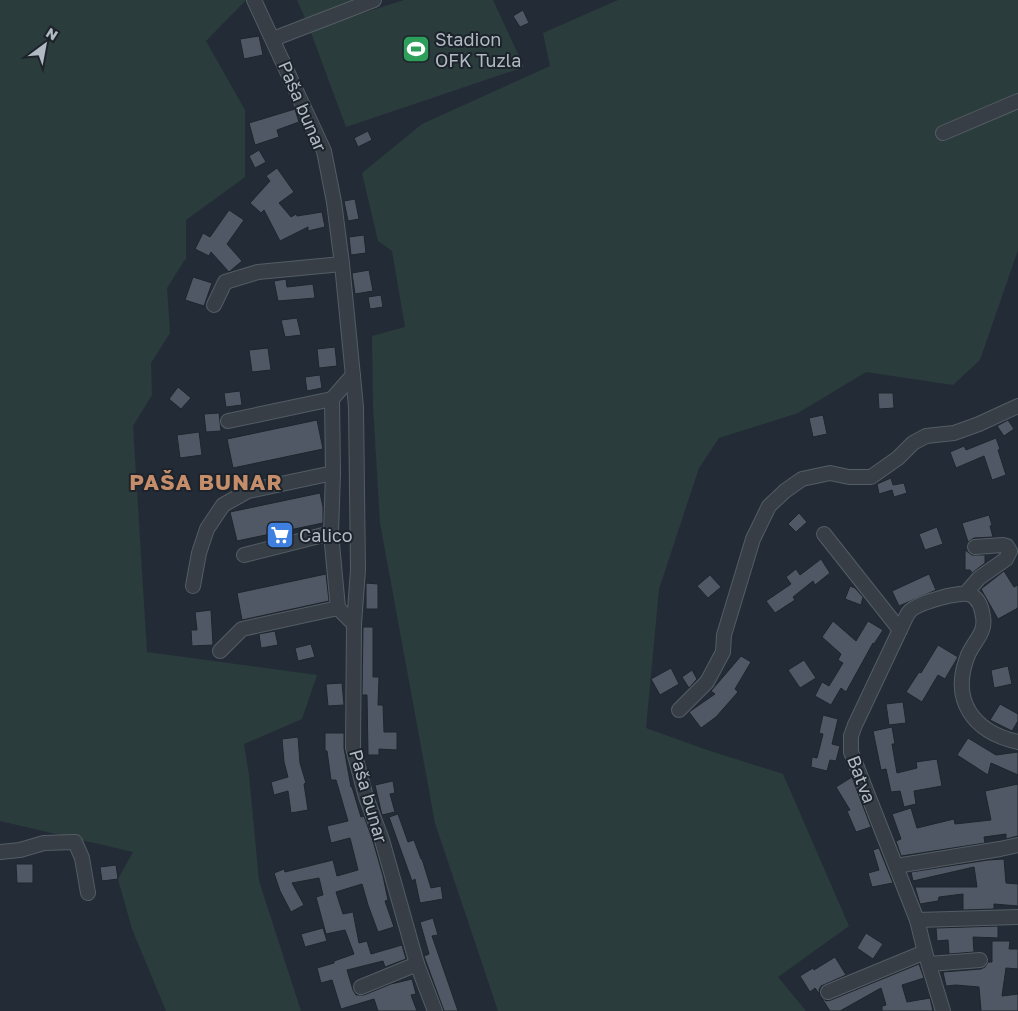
<svg xmlns="http://www.w3.org/2000/svg" width="1018" height="1011" viewBox="0 0 1018 1011" font-family="'Golos Text',sans-serif">
<style>
.green{fill:#2b3c3c}
.building{fill:#4f5864;stroke:#1e252d}
.lines{fill:none;stroke-linecap:round;stroke-linejoin:round}
.minor-casing{stroke:#545c64;stroke-width:16}
.minor{stroke:#373e46;stroke-width:14}
.labels{text-anchor:middle;dominant-baseline:central;stroke-width:4;stroke-linejoin:round;paint-order:stroke}
.poi-label{font-size:18px;fill:#b1b9c3;stroke:#1c232b;text-anchor:start}
.street-label{font-size:18px;fill:#b1b9c3;stroke:#1c232b}
.district-label{font-size:22px;font-weight:bold;letter-spacing:1px;fill:#c58d6a;stroke:#1c232b}
</style>
<rect width="100%" height="100%" fill="#232c36"/>
<g class="green">
<path d="M0,0H246L206,41L245,110V177L186,220V258L167,288L170,333L151,363L152,395L133,426L147,652L317,675L302,719L244,744L249,775L259,881L301,1011H166L132,929L118,879L133,852L0,821Z"/>
<path d="M297,0H359L305,18Z"/>
<path d="M404,0H493L524,67L346,127L310,30Z"/>
<path d="M618,0H1018V250L980,360L953,385L866,372L798,413L719,438L699,468L659,589L646,728L707,750L783,774L849,926L778,977L806,1011H498L435,823L380,523L373,405L372,336L405,327L392,251L378,241L362,173L422,124L550,66L543,33Z"/>
</g>
<g class="building">
<path d="M523,10L529,23L520,27L513,16Z"/>
<path d="M259,36L263,55L244,59L240,39Z"/>
<path d="M295,109L299,122L277,130L279,137L255,145L249,123Z"/>
<path d="M368,131L372,140L358,147L354,138Z"/>
<path d="M259,150L266,162L255,168L249,156Z"/>
<path d="M277,168L294,192L279,203L291,217L296,214L297,216L322,212L325,227L308,231V227L280,241L264,210L261,213L250,203L270,181L266,176Z"/>
<path d="M355,199L359,219L348,221L344,201Z"/>
<path d="M229,210L244,220L227,244L242,261L229,272L211,252L209,256L195,249L203,233L210,237Z"/>
<path d="M364,235L366,253L351,255L349,237Z"/>
<path d="M369,270L373,291L355,294L352,273Z"/>
<path d="M193,277L212,283L204,306L185,300Z"/>
<path d="M286,279L287,287L313,284L315,298L278,301L274,281Z"/>
<path d="M381,295L383,307L370,309L368,297Z"/>
<path d="M297,318L301,335L285,337L281,320Z"/>
<path d="M335,347L337,366L319,368L317,349Z"/>
<path d="M268,348L271,370L252,372L249,350Z"/>
<path d="M320,375L322,388L307,391L305,377Z"/>
<path d="M178,387L191,398L181,409L169,399Z"/>
<path d="M240,391L242,405L226,407L224,393Z"/>
<path d="M878,393H893L894,408L879,409Z"/>
<path d="M219,413L221,431L206,432L204,414Z"/>
<path d="M823,415L827,434L813,437L809,418Z"/>
<path d="M317,420L323,449L233,468L227,439Z"/>
<path d="M1008,420L1014,429L1004,436L997,426Z"/>
<path d="M199,432L202,455L180,458L177,435Z"/>
<path d="M996,438L1000,449L998,450L1006,475L992,480L984,456L956,468L950,452L964,446L966,450Z"/>
<path d="M891,478L893,485L904,483L907,493L894,497L892,490L879,494L877,484Z"/>
<path d="M320,493L323,507V523L237,541L230,512Z"/>
<path d="M799,513L807,522L796,532L788,524Z"/>
<path d="M989,515L992,525L990,526L993,537L974,538L968,542L962,523Z"/>
<path d="M937,527L943,544L925,550L919,534Z"/>
<path d="M965,550L972,555H985V563L972,573L970,570H965Z"/>
<path d="M821,559L830,573L815,585L813,581L793,597L795,600L775,613L766,601L791,584L786,577L796,569L800,575Z"/>
<path d="M1004,571L1014,587L1018,585V608L998,619L981,589Z"/>
<path d="M326,574L329,601L242,620L237,593Z"/>
<path d="M929,574L936,590L899,606L892,591Z"/>
<path d="M710,575L721,587L708,598L697,586Z"/>
<path d="M366,583L378,584V609H366Z"/>
<path d="M850,586L855,588L863,597L861,605L845,599Z"/>
<path d="M211,610L213,645L192,646L191,630H197L195,612Z"/>
<path d="M833,621L856,641L868,621L883,630L874,644L873,643L846,692L841,688L831,705L815,696L822,682L829,686L843,663L838,660L841,654L822,637Z"/>
<path d="M363,627H373V677H379L378,705H383L384,732H397V750L379,749V755H368L367,695H362Z"/>
<path d="M275,631L278,645L261,648L259,634Z"/>
<path d="M311,644L315,657L298,661L295,648Z"/>
<path d="M938,645L958,657L945,679L938,675L922,702L906,692L919,672L921,673Z"/>
<path d="M741,656L751,662L735,689L738,692L716,717L701,728L689,712L715,694L711,691Z"/>
<path d="M804,660L816,678L800,688L788,670Z"/>
<path d="M1008,666L1012,684L994,688L991,670Z"/>
<path d="M671,668L679,684L660,695L651,679Z"/>
<path d="M692,670L697,679L689,688L682,677Z"/>
<path d="M342,683L344,705L328,706L326,684Z"/>
<path d="M903,702L906,723L889,725L886,704Z"/>
<path d="M1000,704L1018,714V721L1012,731L990,720Z"/>
<path d="M823,715L838,719L832,744L840,746L836,761L830,760L827,771L811,767L812,757L817,758L823,734L819,733Z"/>
<path d="M892,727L895,744H892L897,773L917,768L916,762L937,759L942,786L914,791L916,804L904,807L900,791L891,792L886,769L881,770L873,731Z"/>
<path d="M325,733H344V748L351,787H352L361,817L364,816L373,841L383,876L388,900L385,901L394,927L378,932L368,905L362,884L336,892L343,914L353,912L359,943L367,941L371,954L402,945L406,959L385,967L383,961L347,970L353,990L356,995H364L391,984L412,979L416,994L411,995L417,1011H378L374,999L341,1009L332,980L321,983L317,968L334,963V961L354,954L345,930L326,934L316,897L323,895L319,878L292,883L304,905L291,912L280,891L274,873L284,869L285,872L333,860L337,876L358,870L350,838L331,843L327,826L348,821L336,780H331L327,751H325Z"/>
<path d="M298,737L300,763L306,783L304,784L308,810L291,813L288,791L274,795L271,782L288,777L284,762L282,739Z"/>
<path d="M968,738L996,755L1018,752V775L991,763L988,775L957,755Z"/>
<path d="M852,777L871,827L856,832L847,811L850,810L836,787Z"/>
<path d="M393,781L395,793L390,794L395,812L382,815L375,785Z"/>
<path d="M1018,784V836L1006,839V834L984,837L985,843L901,856L896,841L901,839L892,814L911,808L917,828L954,819L955,824L991,820L985,791Z"/>
<path d="M398,814L408,842L414,840L421,859H422L431,888L441,886L443,899L420,903L415,879L412,881L389,817Z"/>
<path d="M879,848L893,883L872,887L868,873L879,870L873,850Z"/>
<path d="M1004,859L1006,883L1018,884V906L994,904V909L963,910V894L939,897L938,901L920,904L915,887H977L974,867L913,881L911,872L988,860Z"/>
<path d="M16,864H33V883H17Z"/>
<path d="M116,865L118,879L102,881L100,867Z"/>
<path d="M433,918L438,935L432,936L458,1011H444L424,956L429,954L420,922Z"/>
<path d="M998,926V938L973,937L974,952L949,954L948,940L937,941L936,928Z"/>
<path d="M323,928L327,941L305,947L301,934Z"/>
<path d="M866,933L883,944L873,959L857,948Z"/>
<path d="M992,941H1010L1009,949H1018V969L1006,968L1002,996L1018,994V1011H981L979,987L956,985L946,986L943,972L981,969L985,967L988,962H992Z"/>
<path d="M835,957L846,975L821,986L819,990L820,995L815,988L810,992L800,976L813,968L814,970Z"/>
<path d="M919,964L924,978L902,985L907,1002L930,998L933,1011H882V1006L886,1005L881,988L840,1011H830L821,997L826,1001L831,1000Z"/>
</g>
<g class="lines">
<g class="minor-casing">
<g id="minor">
<path d="M254,0L324,151L334,202L342,264L356,407L358,570L354,624L353,748L366,797L382,840L417,964L435,1011"/>
<path d="M273,39L374,0"/>
<path d="M943,133L1018,101"/>
<path d="M214,305L225,282L258,272L342,264"/>
<path d="M353,375L332,399L333,473L331,533L338,608L354,624"/>
<path d="M228,421L332,399"/>
<path d="M824,534L900,630"/>
<path d="M244,555L331,533"/>
<path d="M193,586L199,553L207,529L223,505L248,491L333,473"/>
<path d="M966,593L979,578L1006,559L1010,551L1007,546L1003,545L975,547"/>
<path d="M220,651L242,629L338,608"/>
<path d="M679,710L707,682L723,652L724,635L753,539L769,506L785,491L802,479L830,473L849,477H871L898,458L913,443L926,436L954,433L979,424L1018,406"/>
<path d="M0,852L20,850L44,843L75,842L82,858L88,893"/>
<path d="M896,866L1000,849L1018,845"/>
<path d="M917,920L1018,917"/>
<path d="M929,964L980,960"/>
<path d="M361,987L417,964"/>
<path d="M828,992L925,952"/>
<path d="M943,1011L925,952L917,920L851,752V736L855,725L906,617C907,615 908,613 910,611C918,603 961,590 971,595C979,599 982,609 983,617C986,633 974,641 968,655C950,700 973,732 1018,742"/>
</g>
</g>
<use href="#minor" class="minor"/>
</g>
<defs>
<g id="stadium-square" transform="scale(1.4375)"><rect x="-9" y="-9" width="18" height="18" rx="4" fill="#2e9e5b" stroke="#1c232b"/><path d="M0-5a6.5 5 0 1 0 0 10a6.5 5 0 1 0 0-10ZM-3.5-1.8h7v3.6h-7Z" fill="#fff"/></g>
<g id="supermarket-square" transform="scale(1.4375)"><rect x="-9" y="-9" width="18" height="18" rx="4" fill="#3f7fe0" stroke="#1c232b"/><path d="M-6-5.5h2.5l.6 2H6L4.5 2H-2.5L-4.4-4H-6ZM-1.5 3.2a1.3 1.3 0 1 0 .1 0ZM3 3.2a1.3 1.3 0 1 0 .1 0Z" fill="#fff"/></g>
</defs>
<g fill-rule="evenodd">
<use href="#stadium-square" x="416" y="49"/>
<use href="#supermarket-square" x="280" y="535"/>
</g>
<g class="labels">
<g class="poi-label">
<text x="435" y="39">Stadion<tspan x="435" dy="21">OFK Tuzla</tspan></text>
<text x="299" y="535">Calico</text>
</g>
<g class="street-label">
<text transform="translate(303 106) rotate(67)">Paša bunar</text>
<text transform="translate(862 779) rotate(69)">Batva</text>
<text transform="translate(369 796) rotate(74)">Paša bunar</text>
</g>
<g class="district-label">
<text x="206" y="481">PAŠA BUNAR</text>
</g>
</g>
<g transform="translate(45 45) rotate(32)" stroke="#1c232b" stroke-width="4" paint-order="stroke">
<path d="M0-4L9 19L0 12L-9 19Z" fill="#b1b9c3"/>
<text y="-8" font-size="14" font-weight="bold" text-anchor="middle" fill="#b1b9c3">N</text>
</g>
</svg>
